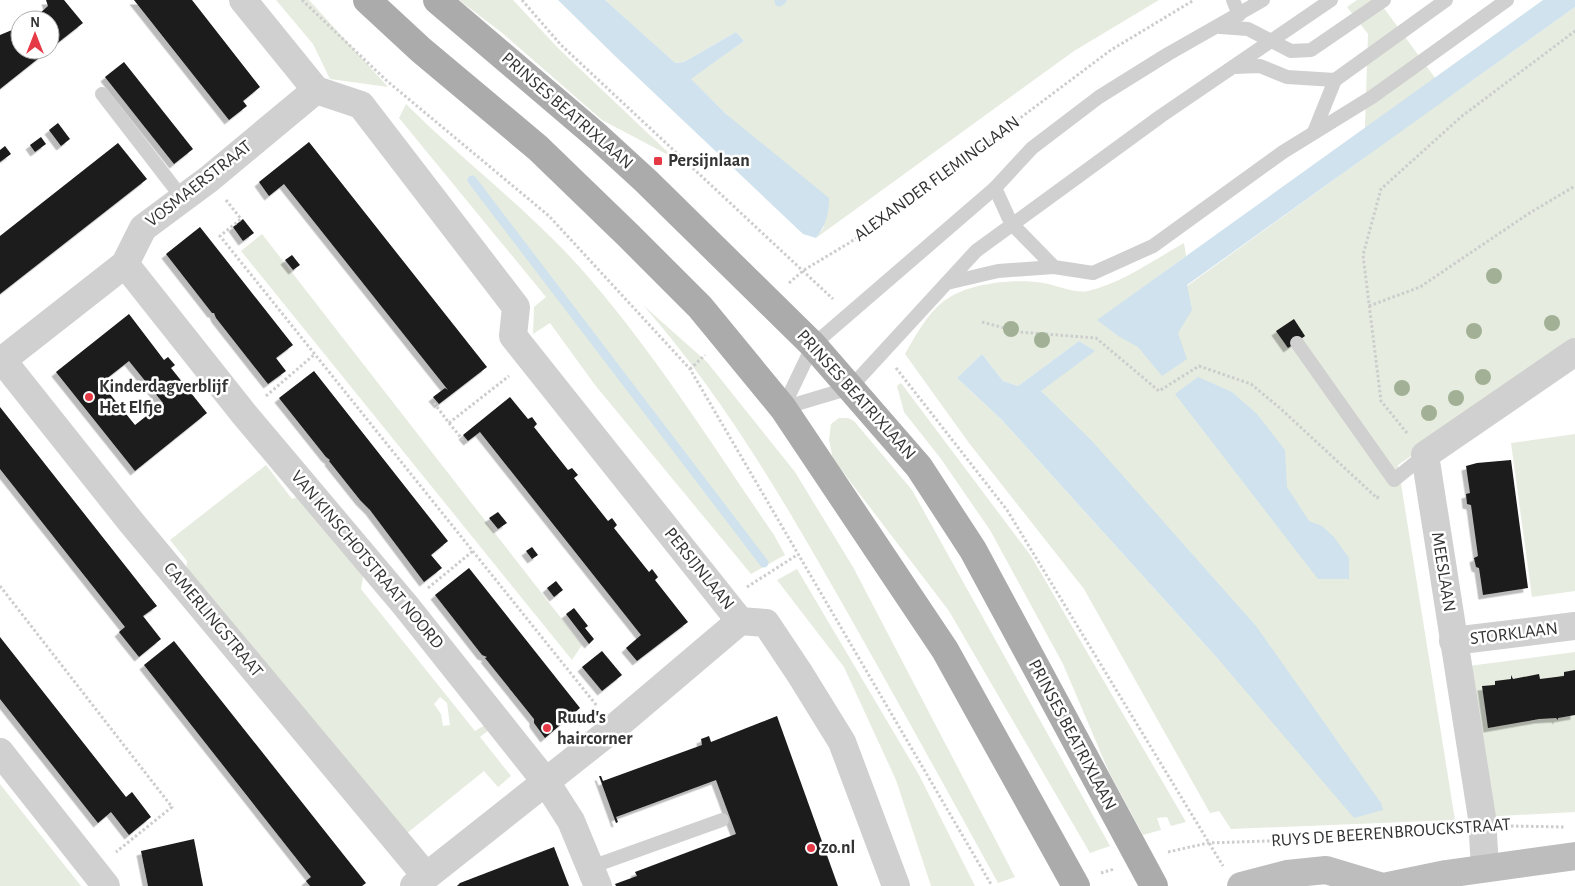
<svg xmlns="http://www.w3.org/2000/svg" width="1575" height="886" viewBox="0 0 1575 886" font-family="'Alegreya Sans',sans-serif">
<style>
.green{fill:#e6ecdf;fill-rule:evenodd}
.water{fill:#cfe2ee}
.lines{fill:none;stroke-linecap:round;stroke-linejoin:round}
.stream{stroke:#cfe2ee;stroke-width:9}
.building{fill:#1a1a1a;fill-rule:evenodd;filter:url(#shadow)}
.path{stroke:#cdcdcd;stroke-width:3;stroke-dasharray:2.5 2.5;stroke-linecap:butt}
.lane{stroke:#d0d0d0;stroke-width:14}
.street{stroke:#d0d0d0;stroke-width:28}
.secondary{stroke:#bdbdbd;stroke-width:28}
.primary{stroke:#ababab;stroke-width:28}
.tree{fill:#a2b095}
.poi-dot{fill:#e63946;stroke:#fff;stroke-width:2}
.labels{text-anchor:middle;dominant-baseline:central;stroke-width:5;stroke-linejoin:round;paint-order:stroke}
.street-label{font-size:18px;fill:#333;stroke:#fff}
.poi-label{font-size:18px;font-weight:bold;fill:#333;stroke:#fff;text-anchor:start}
</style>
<defs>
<filter id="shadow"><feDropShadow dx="-4.5" dy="4.5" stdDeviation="0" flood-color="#0004"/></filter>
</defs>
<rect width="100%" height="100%" fill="#fff"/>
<g class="green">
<path d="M276,0H309L388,87L330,79L313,44Z"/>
<path d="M459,0H513L559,49L674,158L602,120L501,32Z"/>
<path d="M605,0H1159L1074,51L816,238L824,227L726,114L690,79L744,41L736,32L684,62L674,63Z"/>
<path d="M1357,0H1378L1449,97L1575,7V344L1398,465L1455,820L1231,829L1219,811L1210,813L1084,589L969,443L905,354C916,335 926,315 944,301C967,283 1015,278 1043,283C1056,285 1076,294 1088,291C1122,283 1154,260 1184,243L1186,256L1098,320L1118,336L1364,158L1368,34L1347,7ZM1079,341L1094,351L1041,390L1219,660L1001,419L957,378L982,354L1003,381L1018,386Z"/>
<path d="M406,104C466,164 535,214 590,279C658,358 715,449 774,535L785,555L751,574L595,385L550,323L533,334L534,307L546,297L399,118Z"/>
<path d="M262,234L582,645L572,660L241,251Z"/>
<path d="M643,305L707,362L795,472L853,567L1015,877L998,883C948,792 897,700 846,610C786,504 724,397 643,305Z"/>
<path d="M901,383L1031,556L1186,822L1171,826L1167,817L1157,818L1161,830L1143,835L1109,772L1063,664L990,530L941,459L904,412L897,386Z"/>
<path d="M839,418H848L854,421L912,490L1110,846L1090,853L949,611L833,459L829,440L831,424Z"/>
<path d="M1575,434V591L1532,597L1511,443Z"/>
<path d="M266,465L292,499L304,494L364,571L361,589L475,731L485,725L489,730L480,737L511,776L498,787L484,771L406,834L185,579L187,561L170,540ZM440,697L447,703L450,725L443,726L441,714L434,704Z"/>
<path d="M797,569L919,775L975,886H931L896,780L844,667L777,580Z"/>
<path d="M1575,652V812L1481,817L1461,667Z"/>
<path d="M0,784L81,886H0Z"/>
</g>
<g class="water">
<path d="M558,0H605L675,63L684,62L736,32L744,41L691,79L726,114L829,198C829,214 826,225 816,238L803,234L614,55Z"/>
<path d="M1543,0H1575V7L1187,285L1192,310L1178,333L1187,359L1162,376L1138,347L1118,336L1097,320Z"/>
<path d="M1079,341L1095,351L1041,391L1092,441L1256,626L1381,803L1383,810L1354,818L1219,660L1001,419L957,378L982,354L1003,381L1018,386Z"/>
<path d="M1198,377L1232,392L1257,414L1285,450L1287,487L1309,521L1322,526L1334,537L1349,558V579H1318L1175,394Z"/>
</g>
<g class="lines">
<g class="stream">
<path d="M779,2L782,0"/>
<path d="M472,180L764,563"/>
</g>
</g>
<g class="building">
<path d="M46,0H64L83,23L50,49V20H22L21,17L35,11L38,15L48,6Z"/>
<path d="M134,0H192L260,87L243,101L247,106L229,120Z"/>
<path d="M20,29V50H49L0,89V35L12,30L14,34Z"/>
<path d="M124,62L193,149L174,164L105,77Z"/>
<path d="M58,123L70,139L61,146L49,130Z"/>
<path d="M41,137L46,144L35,152L30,145Z"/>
<path d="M309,142L487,367L439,404L433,397L445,388L448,390L284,184L269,196L259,182Z"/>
<path d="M118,143L147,179L0,294V236Z"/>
<path d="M5,146L11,154L0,162V150Z"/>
<path d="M243,219L254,233L243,241L233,227Z"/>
<path d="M200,227L293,345L276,358L286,371L268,384L216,318L214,313H212L166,254Z"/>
<path d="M292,255L300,265L293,270L285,260Z"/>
<path d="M129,314L164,360L168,357L175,365L171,368L207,413L135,471L56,372ZM129,361L163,403L135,425L101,383Z"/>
<path d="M1294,319L1305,336L1288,348L1276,331Z"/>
<path d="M314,371L448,541L431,555L442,568L424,582L370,510L360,500L329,461L330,460L326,457L279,398Z"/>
<path d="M510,397L528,419L532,417L537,424L534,427L568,470L572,468L578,475L574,478L608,521L612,518L617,525L614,528L649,572L652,569L658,577L655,580L688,622L637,661L626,648L641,635L480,432L468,441L463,435Z"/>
<path d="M0,407L157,606L143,616L161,639L139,657L119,632L125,627L0,469Z"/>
<path d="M1511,460L1528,588L1483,595L1479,568L1476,567L1474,558L1478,556L1471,505L1467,504L1466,494L1470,493L1466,466L1477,463Z"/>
<path d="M498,512L507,523L498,529L489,518Z"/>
<path d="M532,547L538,555L532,559L526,551Z"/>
<path d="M469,568L580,708L545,738L534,723V719L485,658L487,657L482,655L435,595Z"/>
<path d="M556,581L563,590L554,597L547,588Z"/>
<path d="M574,608L588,626L585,628L594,639L589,644L566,614Z"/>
<path d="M0,637L126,797L132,792L151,817L129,835L111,812L98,823L0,699Z"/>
<path d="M174,641L366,883L362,886H310L306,881L311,877L144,665Z"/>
<path d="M602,651L622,675L602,691L582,667Z"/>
<path d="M1575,670V715L1558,718V720L1556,718L1539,719L1488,728L1482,686L1495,685V681L1511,679V675L1513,679L1539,674L1540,679L1564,676V672Z"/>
<path d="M777,716L838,886H616L615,884L637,876L635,872L736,834L716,780L616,817L618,822L616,823L599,776H601L603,781L702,745L701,739L709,736L711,742Z"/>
<path d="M194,839L203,886H148L141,851Z"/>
<path d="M554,847L569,886H457L460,883Z"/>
</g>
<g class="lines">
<g class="path">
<path d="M302,0L387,81L549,216L690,369L992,886"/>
<path d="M522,0L561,45L833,299"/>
<path d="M226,200L241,219L220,236L597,706"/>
<path d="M789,283L804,270L849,243L908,202L1111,50L1194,0"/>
<path d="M1369,306L1420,287L1528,214L1575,186"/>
<path d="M982,322L1019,332L1096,338L1159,391L1199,366L1251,384L1281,409L1377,498L1380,495"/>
<path d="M896,368L1007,510L1223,866"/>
<path d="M690,369L705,355"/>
<path d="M266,396L315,354"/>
<path d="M434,403L449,423L509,376"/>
<path d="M449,423L463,440"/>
<path d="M1407,433L1381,401L1363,255L1381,189L1462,116L1575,31"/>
<path d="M0,586L172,807L116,852"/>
<path d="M747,587L797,555"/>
<path d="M428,588L473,551"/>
<path d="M1511,826L1565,827"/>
<path d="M1168,852L1208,843L1324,839L1455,830"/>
<path d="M1101,873L1114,869"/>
</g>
<g class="lane">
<path d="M1233,0L1239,15"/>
<path d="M1220,27L1248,29L1291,51L1311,50L1384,0"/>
<path d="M1235,67L1260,66L1287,77L1335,80L1446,0"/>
<path d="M102,94L183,199"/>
<path d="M1314,132L1335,80"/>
<path d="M995,188L1011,223L1054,267L1093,273L1153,246L1283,152L1372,97L1507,0"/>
<path d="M947,283L998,271L1054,267"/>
<path d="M1297,343L1394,480L1425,455"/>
<path d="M783,408L850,388L976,251L1161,116L1331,0"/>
<path d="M783,408L813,345L995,188L1032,148L1099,97L1168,54L1263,0"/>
<path d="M591,867L722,820"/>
</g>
<g class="street">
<path d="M243,0L316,90L361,105L516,307L513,336L740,621L766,623L800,674L842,742L896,886"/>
<path d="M125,264L244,414L406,606L546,782L571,821L598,886"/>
<path d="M3,361L131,522L426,876"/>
<path d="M0,362L125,264L143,228L209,179L316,90"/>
<path d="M1453,641L1575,626"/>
<path d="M0,752L106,886"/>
<path d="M1485,868L1482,818L1425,455L1575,352"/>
<path d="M414,886L615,727L740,621"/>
</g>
<g class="secondary">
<path d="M1241,886L1287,874L1326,870L1379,886"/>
<path d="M1388,886L1446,874L1575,856"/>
</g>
<g class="primary">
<path d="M367,0L421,50L538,148L629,236L700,307L783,408L945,650L1076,886"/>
<path d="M437,0L598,137L646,181L813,345L919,467L973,550L1154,886"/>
</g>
</g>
<g class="tree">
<circle cx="1494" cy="276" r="8"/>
<circle cx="1552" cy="323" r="8"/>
<circle cx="1011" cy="329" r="8"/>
<circle cx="1474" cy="331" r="8"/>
<circle cx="1042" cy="340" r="8"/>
<circle cx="1483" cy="377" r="8"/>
<circle cx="1402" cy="388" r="8"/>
<circle cx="1456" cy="398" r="8"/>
<circle cx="1429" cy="413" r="8"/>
</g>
<g class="poi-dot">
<rect x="653" y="156" width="10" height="10" rx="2.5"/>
<circle cx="89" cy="397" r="5"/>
<circle cx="547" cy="728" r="5"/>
<circle cx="811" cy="848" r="5"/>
</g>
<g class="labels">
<g class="street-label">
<text transform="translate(567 111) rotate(41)">PRINSES BEATRIXLAAN</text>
<text transform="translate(937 179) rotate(-36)">ALEXANDER FLEMINGLAAN</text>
<text transform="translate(199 184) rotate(-38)">VOSMAERSTRAAT</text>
<text transform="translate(856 395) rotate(48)">PRINSES BEATRIXLAAN</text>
<text transform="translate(367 560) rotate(50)">VAN KINSCHOTSTRAAT NOORD</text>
<text transform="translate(699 569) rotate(51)">PERSIJNLAAN</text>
<text transform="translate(1443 572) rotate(81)">MEESLAAN</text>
<text transform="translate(213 620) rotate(50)">CAMERLINGSTRAAT</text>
<text transform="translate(1514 634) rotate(-7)">STORKLAAN</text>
<text transform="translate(1072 735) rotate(62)">PRINSES BEATRIXLAAN</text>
<text transform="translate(1391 833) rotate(-4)">RUYS DE BEERENBROUCKSTRAAT</text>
</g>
<g class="poi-label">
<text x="668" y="161">Persijnlaan</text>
<text x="99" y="387">Kinderdagverblijf<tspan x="99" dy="21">Het Elfje</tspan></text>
<text x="557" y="718">Ruud's<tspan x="557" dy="21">haircorner</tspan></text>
<text x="821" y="848">zo.nl</text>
</g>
</g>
<g transform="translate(35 35)"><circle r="24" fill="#ffffff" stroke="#adadad"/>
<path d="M0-4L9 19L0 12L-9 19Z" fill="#e63946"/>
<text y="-8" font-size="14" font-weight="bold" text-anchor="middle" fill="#333333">N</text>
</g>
</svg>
